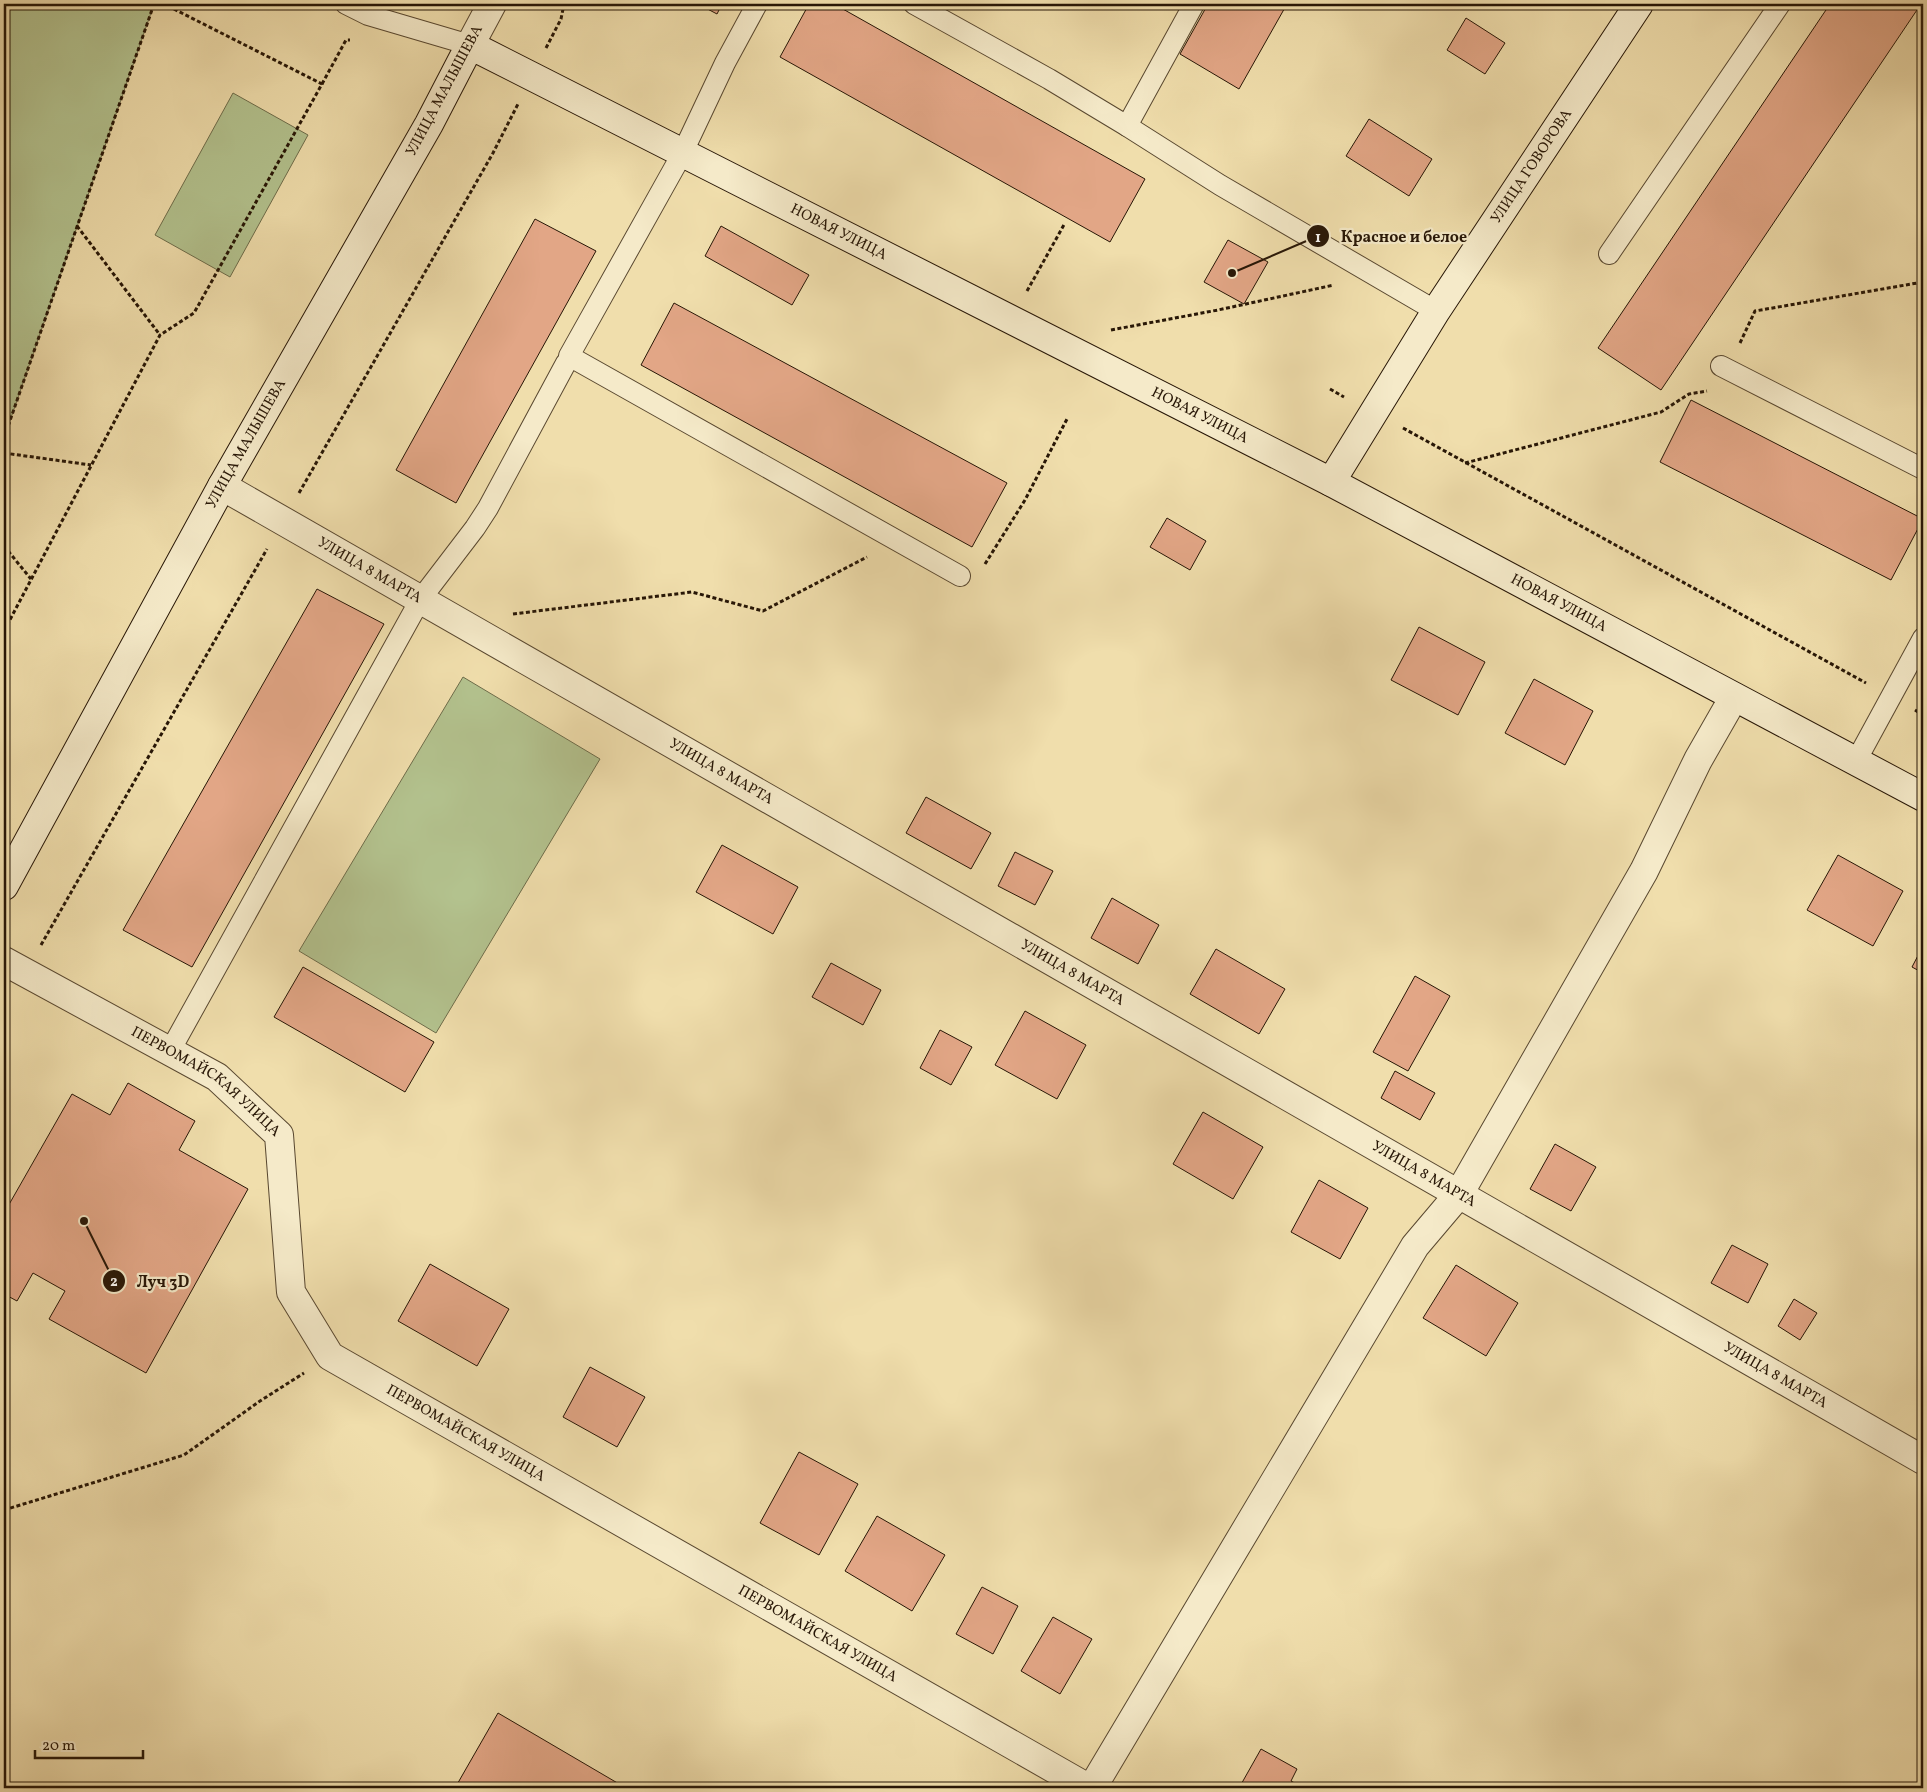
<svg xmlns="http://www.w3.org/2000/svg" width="1927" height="1792" viewBox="0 0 1927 1792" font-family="Vollkorn,serif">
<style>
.green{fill:#b3c28e;stroke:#6d6c4a}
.building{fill:#e2a686;stroke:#271606}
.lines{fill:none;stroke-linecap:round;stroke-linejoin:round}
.lane-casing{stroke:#594830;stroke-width:22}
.street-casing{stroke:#594830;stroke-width:30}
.secondary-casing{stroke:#271606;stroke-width:30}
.path{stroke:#271606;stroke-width:3;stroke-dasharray:4 2.5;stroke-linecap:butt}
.lane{stroke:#f5eac9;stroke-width:20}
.street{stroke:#f5eac9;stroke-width:28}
.secondary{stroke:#f5eac9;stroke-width:28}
.labels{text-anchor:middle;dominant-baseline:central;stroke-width:4.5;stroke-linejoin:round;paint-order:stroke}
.street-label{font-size:15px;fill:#271606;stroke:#f5eac9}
.leader{fill:none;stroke:#271606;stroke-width:2}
.callout-dot{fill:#271606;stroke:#f5eac9;stroke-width:2}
.mark-label{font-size:15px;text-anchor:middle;font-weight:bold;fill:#fff}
.callout-label{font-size:16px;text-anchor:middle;font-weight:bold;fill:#271606;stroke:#f5eac9;stroke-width:4.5;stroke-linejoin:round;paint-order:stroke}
</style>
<rect width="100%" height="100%" fill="#f0deac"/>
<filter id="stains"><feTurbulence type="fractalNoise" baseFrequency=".004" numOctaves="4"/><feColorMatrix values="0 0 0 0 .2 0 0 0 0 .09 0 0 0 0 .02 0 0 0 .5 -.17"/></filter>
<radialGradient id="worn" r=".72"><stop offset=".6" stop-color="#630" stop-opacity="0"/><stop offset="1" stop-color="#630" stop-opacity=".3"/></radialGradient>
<g class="green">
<path d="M4,4H154L4,438Z"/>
<path d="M233,93L308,135L230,277L155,235Z"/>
<path d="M463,677L600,759L436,1033L299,951Z"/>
</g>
<g class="building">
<path d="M698,4H722L717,14Z"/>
<path d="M809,4H834L1145,179L1110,242L780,57Z"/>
<path d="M1208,4H1287L1239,89L1180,54Z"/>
<path d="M1830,4H1921L1661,390L1598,348Z"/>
<path d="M1466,18L1505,43L1485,74L1447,50Z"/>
<path d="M1369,119L1432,159L1409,196L1346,156Z"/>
<path d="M535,219L596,251L456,503L396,470Z"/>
<path d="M721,226L809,275L792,305L705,256Z"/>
<path d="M1228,240L1268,262L1244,304L1204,282Z"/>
<path d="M674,303L1007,483L972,547L641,365Z"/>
<path d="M1691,400L1923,519L1891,580L1660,462Z"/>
<path d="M1167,518L1206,541L1190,570L1150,547Z"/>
<path d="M317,589L384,624L192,967L123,930Z"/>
<path d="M1419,627L1485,662L1458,715L1391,680Z"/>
<path d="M1534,679L1593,711L1565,765L1505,733Z"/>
<path d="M926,797L991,833L971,869L906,833Z"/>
<path d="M722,845L798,887L773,934L696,892Z"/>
<path d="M1015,852L1053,871L1035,905L998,886Z"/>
<path d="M1838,855L1903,891L1873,946L1807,910Z"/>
<path d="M1112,898L1159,925L1138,964L1091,938Z"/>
<path d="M1923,946V973L1912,967Z"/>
<path d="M1216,949L1285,989L1259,1034L1190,994Z"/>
<path d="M831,963L881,990L863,1025L812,997Z"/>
<path d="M303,967L434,1042L405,1092L274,1017Z"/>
<path d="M1415,976L1450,996L1408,1071L1373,1052Z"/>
<path d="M1025,1011L1086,1045L1057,1099L995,1065Z"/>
<path d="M940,1030L972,1047L951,1085L920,1068Z"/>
<path d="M1395,1071L1435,1093L1420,1120L1381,1098Z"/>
<path d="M128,1083L195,1121L179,1150L248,1189L146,1373L49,1319L65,1291L33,1273L17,1301L4,1294V1206L7,1208L72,1094L110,1115Z"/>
<path d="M1203,1112L1263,1147L1233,1199L1173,1164Z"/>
<path d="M1555,1144L1596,1167L1571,1211L1530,1189Z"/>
<path d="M1319,1180L1368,1208L1340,1259L1291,1232Z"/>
<path d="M1732,1245L1768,1264L1748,1303L1711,1283Z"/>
<path d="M430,1264L509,1309L477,1366L398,1321Z"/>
<path d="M1456,1265L1518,1303L1486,1356L1423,1318Z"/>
<path d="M1794,1299L1817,1313L1800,1340L1778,1326Z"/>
<path d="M590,1367L645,1397L617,1447L563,1417Z"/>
<path d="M799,1452L858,1484L819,1555L760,1523Z"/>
<path d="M877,1516L945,1555L912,1611L845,1571Z"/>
<path d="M982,1587L1018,1606L993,1654L956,1634Z"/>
<path d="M1053,1617L1092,1639L1060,1694L1021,1671Z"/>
<path d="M498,1713L626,1788H455Z"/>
<path d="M1261,1749L1297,1769L1291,1781L1304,1788H1239Z"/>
</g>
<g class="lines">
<g class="lane-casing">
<g id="lane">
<path d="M346,4L368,15L470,45"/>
<path d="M757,4L725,63L682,154L569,356L960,576"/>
<path d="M914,4L1049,79L1127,126L1220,185L1436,311"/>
<path d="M1127,126L1194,4"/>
<path d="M1609,254L1780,4"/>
<path d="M1721,366L1923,469"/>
<path d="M1856,761L1923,638"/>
<path d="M170,1051L420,600L475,528L488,508L566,363"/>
</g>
</g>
<g class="street-casing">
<g id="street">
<path d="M470,45L492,4"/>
<path id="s1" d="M222,486L1923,1460"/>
<path id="s2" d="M4,961L217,1077L279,1135L291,1292L330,1356L1088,1788"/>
<path d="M1092,1788L1415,1246L1459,1194L1644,871L1698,760L1734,697"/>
</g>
</g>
<g class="secondary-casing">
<g id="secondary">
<path id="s3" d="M1331,482L1436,311L1639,4"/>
<path id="s4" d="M4,886L222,486L429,124L470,45L1331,482L1923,797"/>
</g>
</g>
<g class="path">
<path d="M546,48L561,19L564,4"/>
<path d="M322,84L346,40H350"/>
<path d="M77,226L160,335"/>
<path d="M1027,291L1065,223"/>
<path d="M1111,330L1218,310L1334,285"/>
<path d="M1740,343L1755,311L1923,282"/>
<path d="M1330,389L1344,397"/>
<path d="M1403,428L1866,683"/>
<path d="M4,438L154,4"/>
<path d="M4,453L91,465"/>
<path d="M1465,463L1661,412L1689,394L1707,391"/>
<path d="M299,493L493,153L518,104"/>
<path d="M4,546L31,579"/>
<path d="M985,564L1025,500L1067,419"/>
<path d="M513,614L692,592L763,611L867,557"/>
<path d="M4,631L160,335L194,313L322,84L164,4"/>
<path d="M1915,710L1923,715"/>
<path d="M41,945L267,549"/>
<path d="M4,1510L184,1455L260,1401L304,1373"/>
</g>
<use href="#lane" class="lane"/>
<use href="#street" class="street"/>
<use href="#secondary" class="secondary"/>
</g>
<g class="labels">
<g class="street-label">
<text transform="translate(445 91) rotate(-62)">УЛИЦА МАЛЫШЕВА</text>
<text stroke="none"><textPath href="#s3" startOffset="374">УЛИЦА ГОВОРОВА</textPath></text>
<text stroke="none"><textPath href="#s4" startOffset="1375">НОВАЯ УЛИЦА</textPath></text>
<text stroke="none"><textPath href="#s4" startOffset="1780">НОВАЯ УЛИЦА</textPath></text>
<text stroke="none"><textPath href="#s4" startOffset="504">УЛИЦА МАЛЫШЕВА</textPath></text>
<text stroke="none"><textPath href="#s1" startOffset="170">УЛИЦА 8 МАРТА</textPath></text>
<text stroke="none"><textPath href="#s4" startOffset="2185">НОВАЯ УЛИЦА</textPath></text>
<text stroke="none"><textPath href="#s1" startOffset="575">УЛИЦА 8 МАРТА</textPath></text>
<text stroke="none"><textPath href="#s1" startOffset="980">УЛИЦА 8 МАРТА</textPath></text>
<text stroke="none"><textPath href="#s2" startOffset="236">ПЕРВОМАЙСКАЯ УЛИЦА</textPath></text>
<text stroke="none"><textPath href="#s1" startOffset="1385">УЛИЦА 8 МАРТА</textPath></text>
<text stroke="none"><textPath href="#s1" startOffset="1790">УЛИЦА 8 МАРТА</textPath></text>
<text stroke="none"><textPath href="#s2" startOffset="716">ПЕРВОМАЙСКАЯ УЛИЦА</textPath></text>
<text stroke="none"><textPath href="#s2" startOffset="1121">ПЕРВОМАЙСКАЯ УЛИЦА</textPath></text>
</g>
</g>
<path class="leader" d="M1232 273L1318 236M84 1221L114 1281"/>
<g class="callout-dot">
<circle cx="1232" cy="273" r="5"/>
<circle cx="84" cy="1221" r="5"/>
<circle cx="1318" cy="236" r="12"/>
<circle cx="114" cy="1281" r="12"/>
</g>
<g class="mark-label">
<text x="1318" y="242">1</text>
<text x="114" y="1286">2</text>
</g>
<g class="callout-label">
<text x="1404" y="242">Красное и белое</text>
<text x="163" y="1287">Луч 3D</text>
</g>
<rect width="1927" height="1792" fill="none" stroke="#f0deac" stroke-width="20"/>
<rect x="5" y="5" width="1917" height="1782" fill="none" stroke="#271606" stroke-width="2.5"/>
<rect x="10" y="10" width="1907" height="1772" fill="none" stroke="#271606"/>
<path d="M35 1750v8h108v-8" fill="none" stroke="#271606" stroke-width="2.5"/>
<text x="42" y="1750" font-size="15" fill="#271606" stroke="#f5eac9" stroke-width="4" paint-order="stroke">20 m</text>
<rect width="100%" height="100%" filter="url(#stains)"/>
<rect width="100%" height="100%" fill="url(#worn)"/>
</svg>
